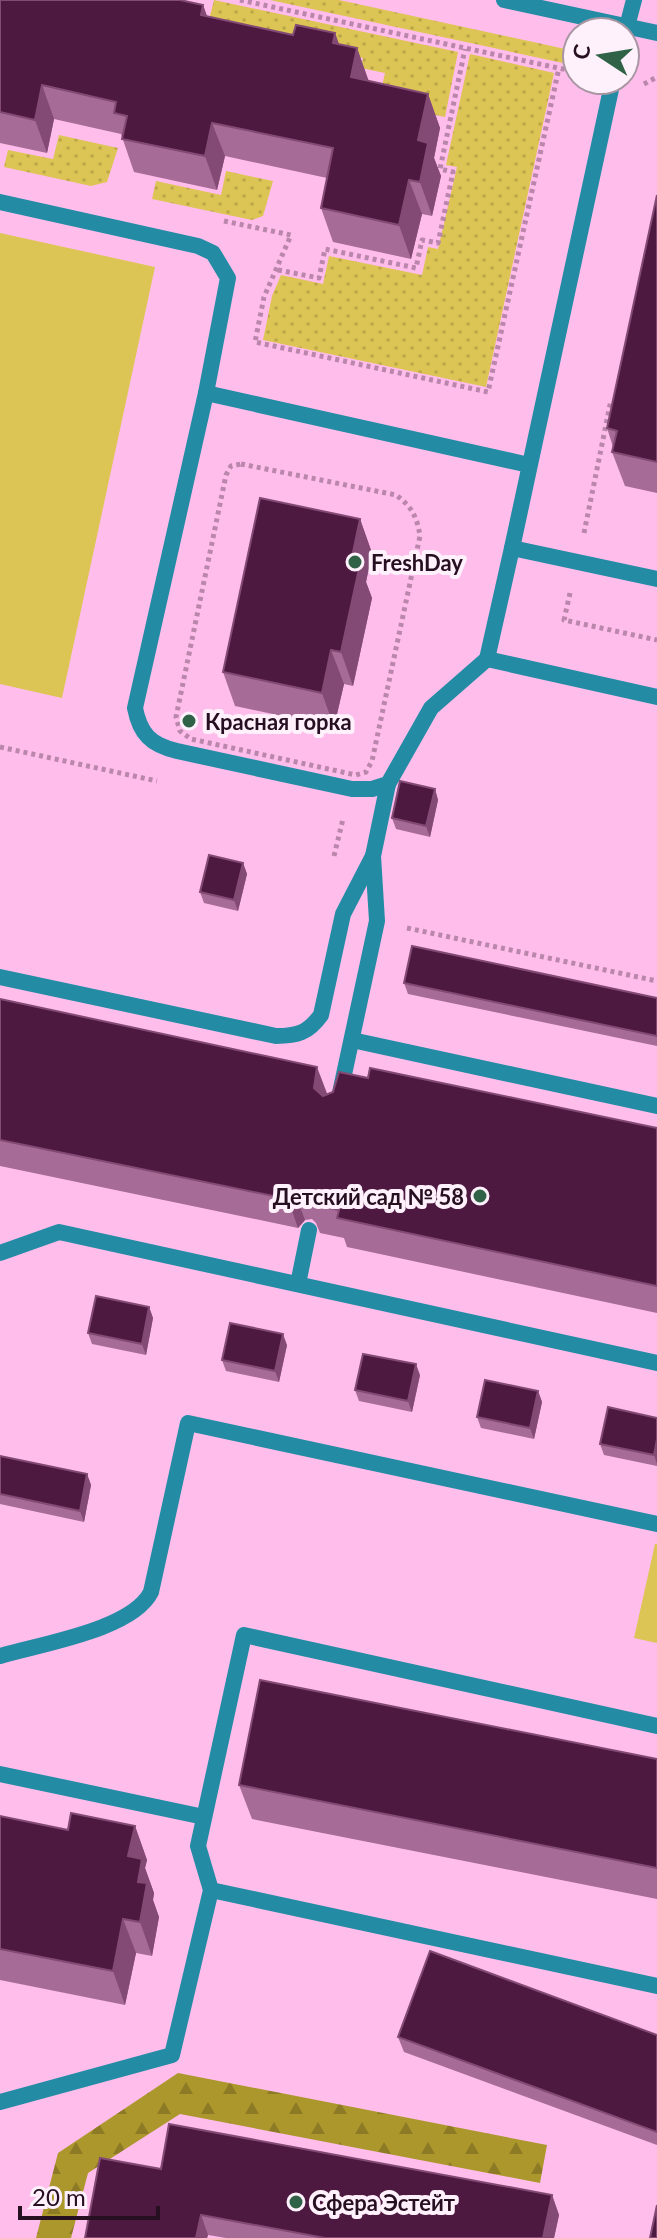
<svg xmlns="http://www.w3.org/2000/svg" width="657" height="2238" viewBox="0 0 657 2238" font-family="Lato,sans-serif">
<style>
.grass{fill:url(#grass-dots)}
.forest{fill:url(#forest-firs)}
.green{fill:#dcc554}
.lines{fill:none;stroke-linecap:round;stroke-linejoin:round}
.path{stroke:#bb86ac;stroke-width:5;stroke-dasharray:4 4;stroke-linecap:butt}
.lane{stroke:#238ca4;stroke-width:16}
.wall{fill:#a66b96}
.shaded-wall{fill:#824a74}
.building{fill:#4d1941;stroke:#824a74;stroke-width:2}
.poi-dot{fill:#2f6246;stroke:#fff1fb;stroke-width:3}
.labels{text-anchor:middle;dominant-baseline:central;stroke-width:8;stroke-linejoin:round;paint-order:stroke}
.poi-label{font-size:22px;font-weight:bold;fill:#260f20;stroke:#fff1fb;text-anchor:start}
</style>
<defs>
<pattern id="grass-dots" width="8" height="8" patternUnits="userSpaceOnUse" patternTransform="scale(2)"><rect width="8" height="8" fill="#dcc554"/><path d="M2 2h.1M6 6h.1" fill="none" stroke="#bda849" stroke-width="1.8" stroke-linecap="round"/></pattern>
<pattern id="forest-firs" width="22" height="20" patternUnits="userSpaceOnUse" patternTransform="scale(2)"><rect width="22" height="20" fill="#ac972c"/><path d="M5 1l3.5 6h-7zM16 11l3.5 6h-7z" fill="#8c7a25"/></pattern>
</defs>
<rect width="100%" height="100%" fill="#ffbdec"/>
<g class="grass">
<path d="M214,0L458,52L445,117L378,103L385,73L361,68L363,58L208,24Z"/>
<path d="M270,0H339L570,50L577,53V66Z"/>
<path d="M470,54L554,73L486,387L263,340L272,296L281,275L323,284L329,256L422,275L428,247L438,249L457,167L446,165Z"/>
<path d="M59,135L118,148L107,182L91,186L4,167L8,150L53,159Z"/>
<path d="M226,171L273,181L263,216L252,220L152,199L156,181L221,195Z"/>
</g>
<path class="forest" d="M178,2073L547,2145L540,2183L180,2114L88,2173L71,2238H36L58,2153Z"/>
<g class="green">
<path d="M0,233L155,267L62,698L0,684Z"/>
<path d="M655,1544H657V1643L634,1638Z"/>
</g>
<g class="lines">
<g class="path">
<path d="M240,0L577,72"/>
<path d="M644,84L657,77"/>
<path d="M224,221L291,235L264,297L255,342L488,392L559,68"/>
<path d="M278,270L319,278L325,249L416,268L422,240L438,243L453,172L440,169L465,49"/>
<path d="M241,464L396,495C411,506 417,516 420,536L372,761L366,772L356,775L191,739L180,731L176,717L226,475L231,466Z"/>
<path d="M584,533L611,400"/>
<path d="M570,593L564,620L657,640"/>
<path d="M0,747L157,781"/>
<path d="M334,856L343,819"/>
<path d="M407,928L657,981"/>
</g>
<g class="lane">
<path d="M504,0L657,33"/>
<path d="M625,34L634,0"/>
<path d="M0,202L198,246L213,253L228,278L206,393L529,465"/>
<path d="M206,393L135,708C140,734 151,745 177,751L352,789H372L388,784L431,708L487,659"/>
<path d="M512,548L613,80"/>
<path d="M657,579L512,548L487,659L657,697"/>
<path d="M0,977L276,1036C297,1036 308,1033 321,1015L343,914L373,856"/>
<path d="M352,1040L657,1106"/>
<path d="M340,1093L377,921L373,856L388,784"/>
<path d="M0,1253L59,1232L657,1363"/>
<path d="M298,1284L309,1230"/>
<path d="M0,1656C40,1644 132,1630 151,1592L188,1423L657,1524"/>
<path d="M0,1774L204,1817"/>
<path d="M211,1890L657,1986"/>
<path d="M0,2102L172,2055L211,1890L198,1846L244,1635L657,1726"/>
</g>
</g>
<g class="wall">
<path d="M0,0L203,5L207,16L293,35L335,33L339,44L357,48L369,82L428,94L440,128L434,158L441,176L432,216L422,214L411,259L333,242L321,208L327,178L225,156L217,190L134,172L121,134L54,119L47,153L0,143Z"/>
<path d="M657,195V493L625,486L612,452L613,447L607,428Z"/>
<path d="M360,519L372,553L366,582L372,598L353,686L344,684L334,727L235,706L223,672Z"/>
<path d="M435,789L438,800L430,837L396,829L392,818Z"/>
<path d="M243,863L247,874L238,911L204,903L200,892Z"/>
<path d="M404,983L657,998V1046L408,994Z"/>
<path d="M0,999L327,1094L368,1078L657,1128V1313L347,1247L344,1238L320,1233L316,1223L312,1219L305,1220L298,1228L0,1166Z"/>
<path d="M149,1307L153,1318L146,1355L92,1344L88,1333Z"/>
<path d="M287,1345L279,1382L226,1371L222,1360Z"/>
<path d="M420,1375L412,1412L359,1401L355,1390Z"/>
<path d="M538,1391L542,1402L534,1439L481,1428L477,1417Z"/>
<path d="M657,1418V1466L604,1455L600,1444Z"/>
<path d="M0,1456L87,1474L91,1485L84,1522L0,1504Z"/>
<path d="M657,1759V1899L252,1819L239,1785Z"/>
<path d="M0,1816L68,1830L135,1826L147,1860L145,1868L154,1893L153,1900L159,1917L152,1956L136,1953L125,2005L0,1980Z"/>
<path d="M657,2035V2145L404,2052L398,2037Z"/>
<path d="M161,2169L552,2195L559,2215L554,2238H226L208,2235L207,2238H85Z"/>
</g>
<g class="shaded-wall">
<path d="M203,5L215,39L201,15Z"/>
<path d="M335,33L347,67L333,43Z"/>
<path d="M357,48L369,82L351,77Z"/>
<path d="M42,85L54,119L47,153L35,120Z"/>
<path d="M428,94L440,128L434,158L441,176L432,216L420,182L418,140Z"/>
<path d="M212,123L225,156L217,190L205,156Z"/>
<path d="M409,180L422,214L411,259L399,225Z"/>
<path d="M360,519L372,553L366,582L372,598L353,686L341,652L351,562Z"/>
<path d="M331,650L344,684L334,727L322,693Z"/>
<path d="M435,789L438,800L430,837L426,826Z"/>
<path d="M243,863L247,874L238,911L234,900Z"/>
<path d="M317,1067L328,1096L324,1117L314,1088Z"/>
<path d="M294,1191L305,1220L298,1228L288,1199Z"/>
<path d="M149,1307L153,1318L146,1355L142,1344Z"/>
<path d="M283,1334L287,1345L279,1382L275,1371Z"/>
<path d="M416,1364L420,1375L412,1412L408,1401Z"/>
<path d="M538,1391L542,1402L534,1439L530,1428Z"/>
<path d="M657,1439V1464L654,1455Z"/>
<path d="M87,1474L91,1485L84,1522L80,1511Z"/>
<path d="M135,1826L147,1860L145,1868L154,1893L153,1900L159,1917L152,1956L140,1922L128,1856Z"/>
<path d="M123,1919L136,1953L125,2005L113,1971Z"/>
<path d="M552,2195L559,2215L554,2238H543Z"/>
<path d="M201,2215L208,2235L207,2238H196Z"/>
</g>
<g class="building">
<path d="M0,0H180L203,5L201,15L293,35L296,25L335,33L333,43L357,48L351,77L428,94L418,140L428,143L420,182L409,180L399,225L321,208L333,148L212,123L205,156L122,139L127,116L114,113L116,102L42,85L35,120L0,112Z"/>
<path d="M657,195V462L612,452L617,431L607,428Z"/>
<path d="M260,498L360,519L351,562L360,564L341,652L331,650L322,693L223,672Z"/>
<path d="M400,781L435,789L426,826L392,818Z"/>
<path d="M209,855L243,863L234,900L200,892Z"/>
<path d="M412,946L657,998V1036L404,983Z"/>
<path d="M0,999L317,1067L314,1088L323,1096L333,1092L339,1072L368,1078L370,1068L657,1128V1286L337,1218L339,1210L309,1204V1197L302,1191H294L288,1199L0,1140Z"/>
<path d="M96,1296L149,1307L142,1344L88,1333Z"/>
<path d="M230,1323L283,1334L275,1371L222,1360Z"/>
<path d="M363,1354L416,1364L408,1401L355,1390Z"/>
<path d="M485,1380L538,1391L530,1428L477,1417Z"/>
<path d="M608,1407L657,1418V1439L654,1455L600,1444Z"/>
<path d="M0,1456L87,1474L80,1511L0,1494Z"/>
<path d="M260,1680L657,1759V1868L239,1785Z"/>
<path d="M71,1813L135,1826L128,1856L142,1859L138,1882L147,1883L140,1922L123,1919L113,1971L0,1949V1816L68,1830Z"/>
<path d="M430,1951L657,2035V2132L398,2037Z"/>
<path d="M169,2124L552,2195L543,2238H325L201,2215L196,2238H85L100,2158L161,2169Z"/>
<path d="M657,2205V2238H650Z"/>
</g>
<g class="poi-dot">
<circle cx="355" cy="562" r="8"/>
<circle cx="189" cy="721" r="8"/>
<circle cx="480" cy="1196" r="8"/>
<circle cx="296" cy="2202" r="8"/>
</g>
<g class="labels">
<g class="poi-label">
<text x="371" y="562">FreshDay</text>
<text x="205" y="721">Красная горка</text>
<text x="464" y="1196" text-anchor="end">Детский сад № 58</text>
<text x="312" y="2202">Сфера Эстейт</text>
</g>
</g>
<g transform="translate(601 56) rotate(282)"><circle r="38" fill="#fff1fb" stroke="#a897a3" stroke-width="2"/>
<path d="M0-6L14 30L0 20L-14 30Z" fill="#2f6246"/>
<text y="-12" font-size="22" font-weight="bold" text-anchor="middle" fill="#260f20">С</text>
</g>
<path d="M20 2206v12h138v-12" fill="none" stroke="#260f20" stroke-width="4"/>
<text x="32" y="2206" font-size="24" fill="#260f20" stroke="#fff1fb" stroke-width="6" paint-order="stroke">20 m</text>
</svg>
